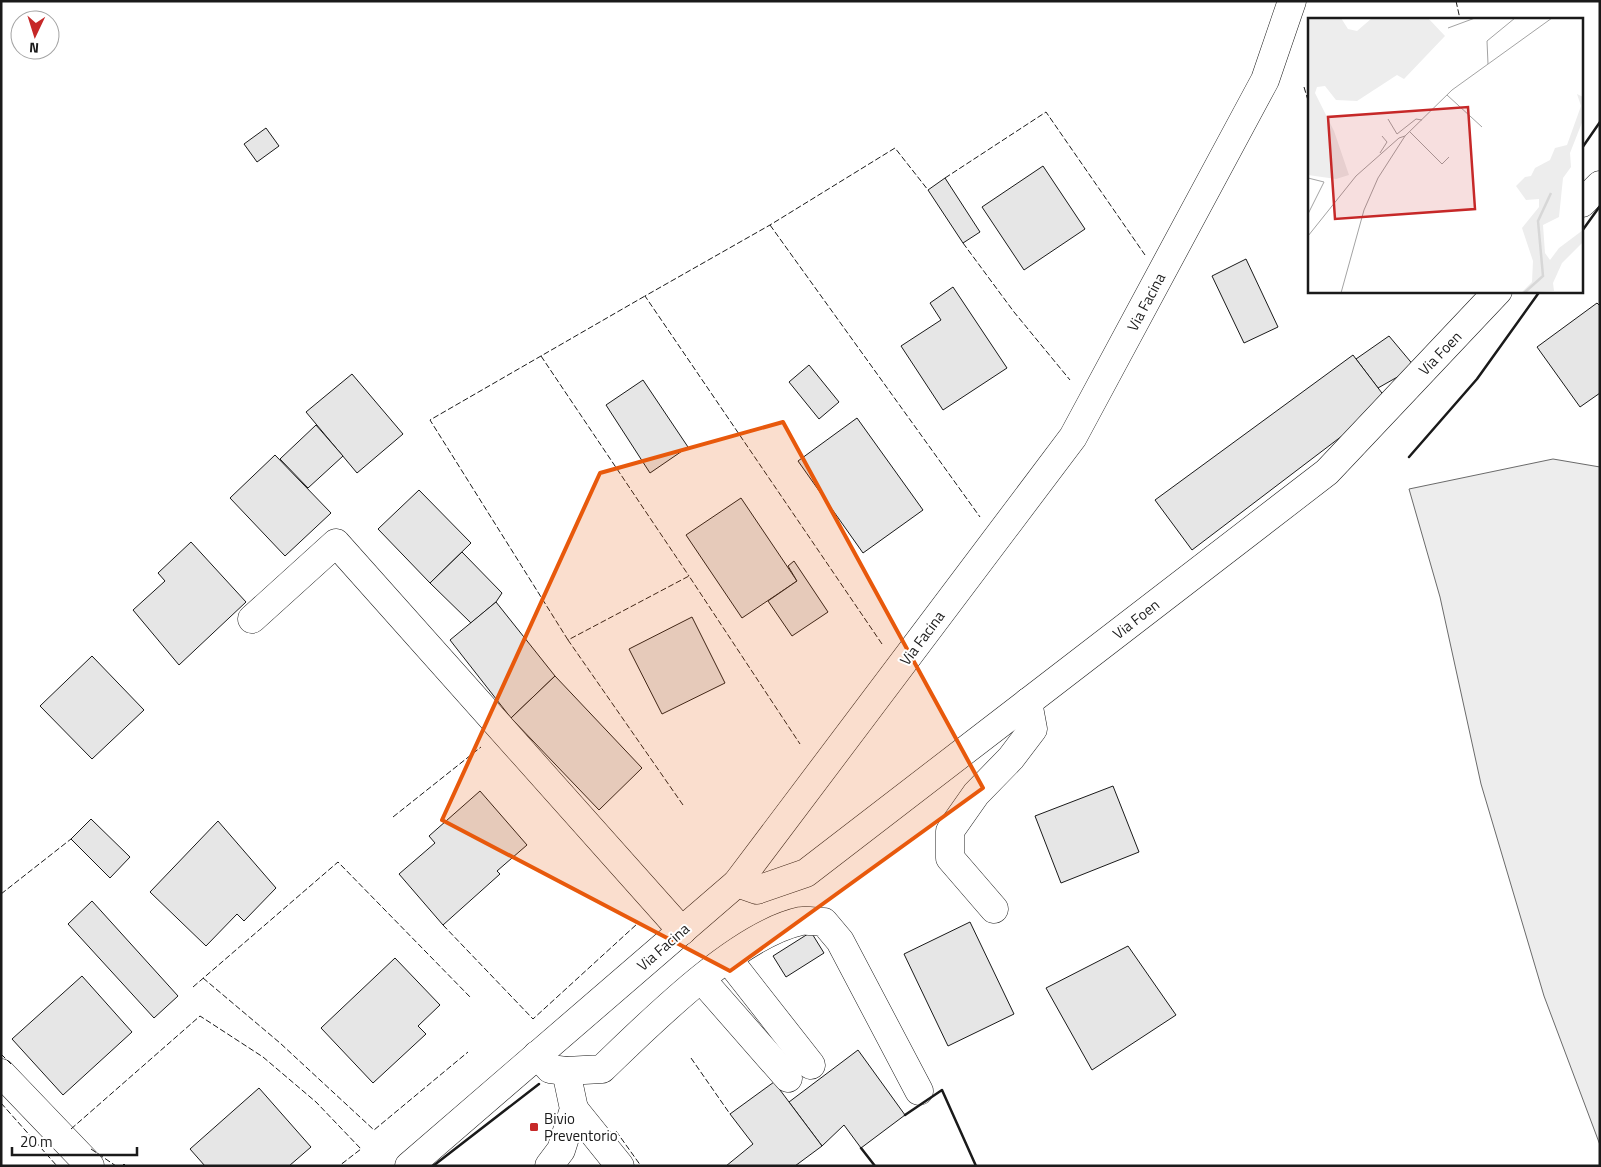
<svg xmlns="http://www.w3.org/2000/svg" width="1601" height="1167" viewBox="0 0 1601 1167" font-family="'Titillium Web',sans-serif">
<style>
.built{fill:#ededed;stroke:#6a6a6a}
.building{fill:#e6e6e6;stroke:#1a1a1a}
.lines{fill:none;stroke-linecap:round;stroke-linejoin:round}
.minor-casing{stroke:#1a1a1a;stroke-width:29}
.major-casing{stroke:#1a1a1a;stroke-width:29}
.minor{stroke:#fff;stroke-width:28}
.major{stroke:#fff;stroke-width:28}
.fence{stroke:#1a1a1a;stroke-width:1;stroke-dasharray:6 2.5;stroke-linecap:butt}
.wall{stroke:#1a1a1a;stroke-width:2.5}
.marked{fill:#e8590c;fill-opacity:0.2;stroke:#e8590c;stroke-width:4;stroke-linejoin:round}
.poi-dot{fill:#c62828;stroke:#fff;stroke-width:2}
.labels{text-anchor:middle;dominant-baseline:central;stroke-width:4;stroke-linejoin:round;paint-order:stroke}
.street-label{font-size:15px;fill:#1a1a1a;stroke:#fff}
.poi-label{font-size:15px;fill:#1a1a1a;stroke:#fff;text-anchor:start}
.inset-river{fill:none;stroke:#d7d7d7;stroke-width:2.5}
.inset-road{fill:none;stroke:#a3a3a3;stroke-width:1}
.view{fill:#c62828;fill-opacity:0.15;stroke:#c62828;stroke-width:2.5}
.inset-edge{fill:none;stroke:#1a1a1a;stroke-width:2.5}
</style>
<rect width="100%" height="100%" fill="#fff"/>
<path class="built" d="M1553,459L1600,467V1145L1544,996L1481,784L1440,597L1409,489Z"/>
<g class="building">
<path d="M266,128L279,146L257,162L244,144Z"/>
<path d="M1043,166L1085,229L1024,270L982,207Z"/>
<path d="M945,178L980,232L963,243L928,190Z"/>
<path d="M1246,259L1278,327L1244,343L1212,276Z"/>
<path d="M953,287L1007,368L943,410L901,346L941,320L930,303Z"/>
<path d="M1597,303L1600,306V393L1580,407L1537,347Z"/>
<path d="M1389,336L1415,367L1378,388L1356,359Z"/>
<path d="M1353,355L1388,401L1192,550L1155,500Z"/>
<path d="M809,365L839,402L819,419L789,382Z"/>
<path d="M352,374L403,434L357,473L306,412Z"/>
<path d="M643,380L688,447L650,473L606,405Z"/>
<path d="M857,418L923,510L863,553L798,461Z"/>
<path d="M316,425L343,456L308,488L280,459Z"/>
<path d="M275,455L331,513L285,556L230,498Z"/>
<path d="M419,490L471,543L430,583L378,529Z"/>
<path d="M741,498L797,581L742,618L686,535Z"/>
<path d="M191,542L246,602L179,665L133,610L165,581L158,573Z"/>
<path d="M462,552L502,593L496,602L471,623L430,583Z"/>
<path d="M794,561L828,612L792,636L768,601L797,581L788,566Z"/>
<path d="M496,602L555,676L511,718L450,640Z"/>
<path d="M692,617L725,683L662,714L629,649Z"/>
<path d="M92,656L144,710L92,759L40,706Z"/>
<path d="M555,676L642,768L599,810L511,718Z"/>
<path d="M1113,786L1139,852L1061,883L1035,816Z"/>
<path d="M480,791L527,845L497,871L500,874L443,925L399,874L435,843L429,836Z"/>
<path d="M91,819L130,857L110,878L71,839Z"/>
<path d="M218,821L276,888L244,921L237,914L206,946L150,892Z"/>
<path d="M92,901L178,996L154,1018L68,924Z"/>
<path d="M970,922L1014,1014L948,1046L904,954Z"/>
<path d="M811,932L824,953L786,977L773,956Z"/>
<path d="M1128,946L1176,1015L1092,1070L1046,988Z"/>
<path d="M395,958L440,1005L418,1026L426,1034L373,1083L321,1028Z"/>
<path d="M82,976L132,1032L63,1095L12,1039Z"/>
<path d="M858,1050L905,1115L861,1148L844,1125L822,1146L789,1102Z"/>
<path d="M774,1082L822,1146L795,1166H726L753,1144L730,1114Z"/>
<path d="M259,1088L311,1147L289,1166H205L190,1149Z"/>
</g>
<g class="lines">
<g class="minor-casing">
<g id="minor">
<path d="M1582,203L1600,185"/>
<path d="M252,619L336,543L682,931"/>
<path d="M737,883L757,890L806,873L1327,472L1498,291"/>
<path d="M994,909L950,858V831L976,794L1011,758L1033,729L1028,702"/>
<path d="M728,959L811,1065"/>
<path d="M702,980L788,1078"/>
<path d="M537,1055L550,1069L566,1071L602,1069C650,1023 737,935 801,921C808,920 817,922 824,922L840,941L919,1091"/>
<path d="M1,1073L90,1166"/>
<path d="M574,1109L620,1166"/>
<path d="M549,1166L561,1150L574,1109L566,1071"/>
</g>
</g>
<g class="major-casing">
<path id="major" d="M409,1166L737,883L1073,437L1265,80L1292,1"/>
</g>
<use href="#minor" class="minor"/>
<use href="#major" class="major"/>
<g class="fence">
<path d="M1456,1L1460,19"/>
<path d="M1304,87L1310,107"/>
<path d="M945,178L1046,112L1145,255"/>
<path d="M770,225L980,517"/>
<path d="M963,243L1014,312L1070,380"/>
<path d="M541,356L689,576"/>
<path d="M568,640L430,420L645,296"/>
<path d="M882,644L645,296L770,225L895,148L928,190"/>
<path d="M683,805L568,640L689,576L800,744"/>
<path d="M393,817L481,747"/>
<path d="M1,894L71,839"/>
<path d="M443,925L533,1019L637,924"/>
<path d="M203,978L280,1043L374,1130L468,1052"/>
<path d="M193,987L338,862L471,998"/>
<path d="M1,1054L11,1064"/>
<path d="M691,1058L730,1114"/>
<path d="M1,1103L57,1166"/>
<path d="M71,1129L200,1016L263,1057L316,1102L361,1149L339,1166"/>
<path d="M616,1131L641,1166"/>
<path d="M91,1149L116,1166"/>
<path d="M122,1166L124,1164L126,1166"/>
</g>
<g class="wall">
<path d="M1582,148L1600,122"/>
<path d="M1582,231L1600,206"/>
<path d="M1409,457L1477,379L1540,291"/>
<path d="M905,1115L942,1090L976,1166"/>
<path d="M861,1148L875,1166"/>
<path d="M433,1166L539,1084"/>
</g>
</g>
<path class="marked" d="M783,422L983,788L730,971L442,820L600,473Z"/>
<rect class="poi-dot" x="529" y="1122" width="10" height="10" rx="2.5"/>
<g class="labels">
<g class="street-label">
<text transform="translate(1146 302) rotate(-62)">Via Facina</text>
<text transform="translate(1440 353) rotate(-46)">Via Foen</text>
<text transform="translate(1136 619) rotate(-38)">Via Foen</text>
<text transform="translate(922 638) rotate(-53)">Via Facina</text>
<text transform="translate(663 947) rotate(-41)">Via Facina</text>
</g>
<g class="poi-label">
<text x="544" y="1118">Bivio<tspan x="544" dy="17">Preventorio</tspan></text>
</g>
</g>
<g transform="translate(1308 18)">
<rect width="275" height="275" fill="#fff"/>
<path d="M0,0H33L40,11L49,13L64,0H120L137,18L96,61L89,57L49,83L28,82L17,68L9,69L7,75L26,113L41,157L28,161L0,157ZM269,76L275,79V102L262,135L263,149L255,160L251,199L235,207L237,235L242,242L251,230L275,212V224L254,245L245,265L246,273L213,275L224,264L225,243L214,210L231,189V181L218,182L208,168L217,159L223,158L227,150L242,142L247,130L259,127L273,88Z" fill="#ededed"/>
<path class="inset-river" d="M216,275L235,258L230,203L243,175"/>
<path class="inset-road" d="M140,10L167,0M180,46L179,23L207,0M139,77L174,109M80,101L89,116L108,101L114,102M102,114L134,146L141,139M72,135L79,124L74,118M0,160L16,164L0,196M0,218L48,158L91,120L97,118M33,275L56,192L70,160L97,118L144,72L244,0"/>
<path class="view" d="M160,89L167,191L27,201L20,99Z"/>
<rect width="275" height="275" class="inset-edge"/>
</g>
<rect width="1601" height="1167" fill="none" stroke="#1a1a1a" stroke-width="5"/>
<g transform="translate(35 35) rotate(184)"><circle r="24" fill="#ffffff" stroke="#a3a3a3"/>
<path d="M0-4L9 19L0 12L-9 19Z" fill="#c62828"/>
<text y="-8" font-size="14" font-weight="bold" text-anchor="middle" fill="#1a1a1a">N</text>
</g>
<path d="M12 1147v8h125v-8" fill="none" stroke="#1a1a1a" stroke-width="2.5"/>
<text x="20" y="1147" font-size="15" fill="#1a1a1a" stroke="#ffffff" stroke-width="4" paint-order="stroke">20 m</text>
</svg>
